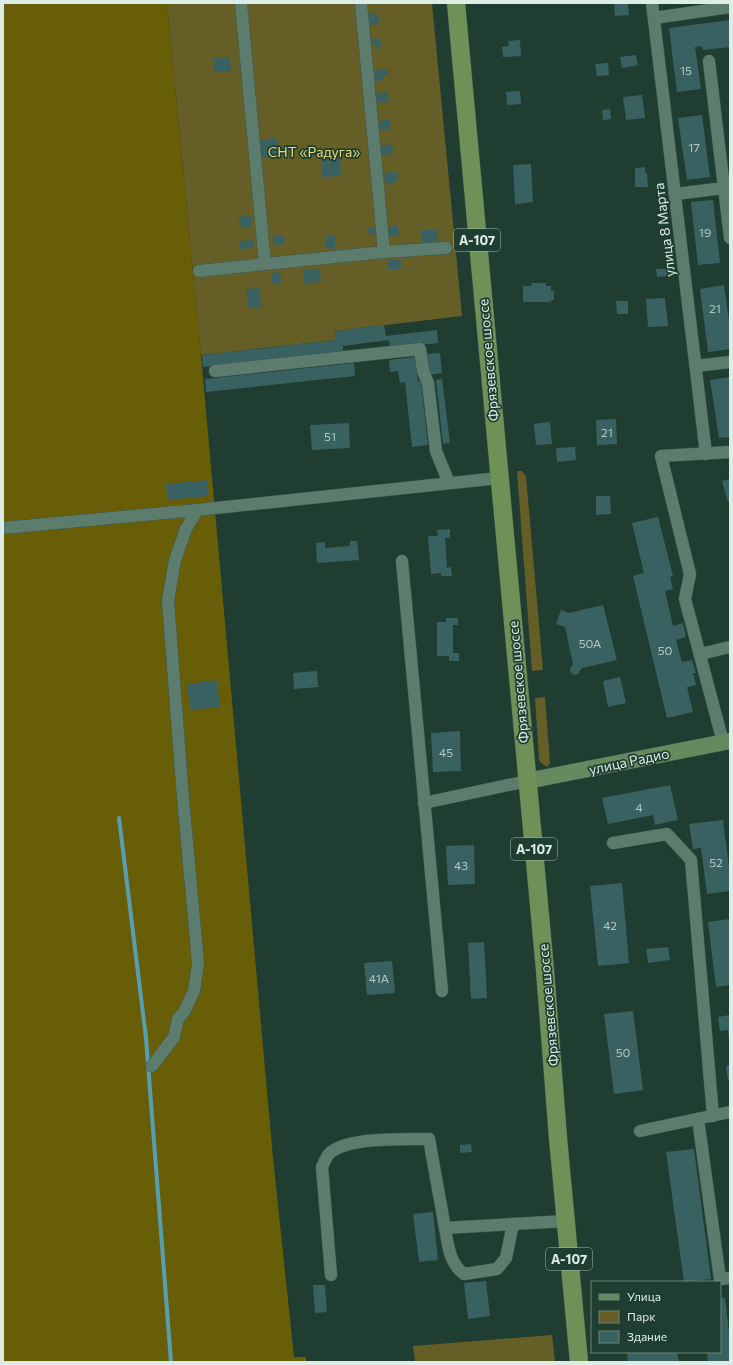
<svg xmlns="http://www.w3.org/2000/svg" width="733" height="1365" viewBox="0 0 733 1365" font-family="Commissioner,sans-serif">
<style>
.green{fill:#655e27}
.forest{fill:#685e08}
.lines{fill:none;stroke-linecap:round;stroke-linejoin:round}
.stream{stroke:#579eb2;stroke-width:4}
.building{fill:#3a6161}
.minor-casing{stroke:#3d594e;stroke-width:13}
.major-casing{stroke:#3d594e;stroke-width:17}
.highway-casing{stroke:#3d594e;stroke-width:19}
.minor{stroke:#5c7d6e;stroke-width:12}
.major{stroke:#678960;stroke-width:16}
.highway{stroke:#6f9157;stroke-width:18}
.labels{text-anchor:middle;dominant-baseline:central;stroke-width:3.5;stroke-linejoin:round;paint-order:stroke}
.number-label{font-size:12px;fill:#b3cac3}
.shield{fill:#1f3e31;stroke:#a3b8ae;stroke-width:1}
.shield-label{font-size:13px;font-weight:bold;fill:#dbede4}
.park-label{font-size:14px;fill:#eadc74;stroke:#1f3e31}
.street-label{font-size:14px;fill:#dbede4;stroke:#1f3e31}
</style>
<rect width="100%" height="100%" fill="#1f3e31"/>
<g class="green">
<path d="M167,3H432L462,316L335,331L336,340L201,355Z"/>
<path d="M517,471H522L526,476L543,670L532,671Z"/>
<path d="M545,697L550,763L547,767L541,763L539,759L535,698Z"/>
<path d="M552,1335L555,1362H415L413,1346Z"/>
</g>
<path class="forest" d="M3,3H167L201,355L273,1158L294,1357H306V1362H3Z"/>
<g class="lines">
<path class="stream" d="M119,818L146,1038L171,1362"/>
</g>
<g class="building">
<path d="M614,3H628L629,15L615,16Z"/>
<path d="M378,13L379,24L369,25L368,14Z"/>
<path d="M730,20V47L703,50L702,46L695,47L701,89L677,92L669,28Z"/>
<path d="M380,38L381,48L376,49L375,44H371L370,39Z"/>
<path d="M520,40L521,56L503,57L502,47L509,46L508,41Z"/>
<path d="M636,55L638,65L622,68L620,57Z"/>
<path d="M230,57L231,71H214L213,58Z"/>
<path d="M608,63L609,75L597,76L595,64Z"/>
<path d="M388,69V75H384V80L375,81L374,70Z"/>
<path d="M520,91L521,104L507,105L506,92Z"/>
<path d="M388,92L389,102L377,103L376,93Z"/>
<path d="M642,95L645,118L626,120L623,97Z"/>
<path d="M610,109L611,119L603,120L602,110Z"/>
<path d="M702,115L710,177L687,180L678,118Z"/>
<path d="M390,119L391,129L380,130L379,121Z"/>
<path d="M277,138L278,157L257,158L256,140Z"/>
<path d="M392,144L393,154L381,155L380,146Z"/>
<path d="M340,151L341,176L322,177L321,152Z"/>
<path d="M531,164L533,202L515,204L513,165Z"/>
<path d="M645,167V173H647L648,187H635V168Z"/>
<path d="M397,172L398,181H394V183L385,184L384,173Z"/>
<path d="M713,200L720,263L698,265L691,202Z"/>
<path d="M251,215L252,226L241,228L239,217Z"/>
<path d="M398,225L399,235L389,237L387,227Z"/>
<path d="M367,227H376L377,233L367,234Z"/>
<rect x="421" y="230" width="17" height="14"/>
<path d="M273,235H284L285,244L274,245Z"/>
<path d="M335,235V247H334V249H328V247H326V236Z"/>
<path d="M253,240V248L239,249V241Z"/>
<path d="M388,259L401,260V269H388Z"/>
<path d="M320,269L321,282L304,283L303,270Z"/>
<path d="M656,269H668V276L657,277Z"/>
<path d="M280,272L281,283H272L271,273Z"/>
<path d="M531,283H546V286H551V291H554V300H551V302H523V286H532Z"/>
<path d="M724,285L730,327V349L708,352L700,289Z"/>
<path d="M260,288L261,307L248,308L246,289Z"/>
<path d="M665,298L668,326L648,327L646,299Z"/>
<path d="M616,301H628V314H617Z"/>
<path d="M384,325L386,336L437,330L438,343L390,348L389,340L343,346V351L203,367L202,355L336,340L335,331Z"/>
<path d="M440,353L442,373L428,375L426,354Z"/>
<path d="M415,357L418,381H421L428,445L412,447L405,382L400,383L398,371L390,372L389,360Z"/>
<path d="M354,363L355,376L206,392L205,379Z"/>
<path d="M730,377V437L719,438L710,380Z"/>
<path d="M442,379L450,443L443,444L436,380Z"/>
<path d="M616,419L617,444L597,445L596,420Z"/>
<path d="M550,422L552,444L536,445L534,424Z"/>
<path d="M349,423L350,448L312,450L310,425Z"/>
<path d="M575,447L576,460L557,462L556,448Z"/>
<path d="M730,479V501L728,502L722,481Z"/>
<path d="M207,480L209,496L167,500L166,484Z"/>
<path d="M596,496H610L611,514L596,515Z"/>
<path d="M658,517L673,576L670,577L673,589L665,591L673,626L683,623L686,637L676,640L682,662L692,660L696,673H693L696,685L687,687L693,712L667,718L633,576L644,573L632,523Z"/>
<path d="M450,529V538H445L447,568L451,567L452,576H441V573L431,574L428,536H438L437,530Z"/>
<path d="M350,541H357L359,560L317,563L316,543L325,542V548L350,546Z"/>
<path d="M603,605L617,660L582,668L578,674L574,675L571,673L570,669L573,664L565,627L556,624L561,610L569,613Z"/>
<path d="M446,618H458V625H453V653H459V661H449V656H437V622H446Z"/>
<path d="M317,671L318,687L294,689L293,673Z"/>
<path d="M620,677L626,703L608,707L603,681Z"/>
<path d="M217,680L220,707L190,710L187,684Z"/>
<path d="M460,731L461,771L433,772L431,733Z"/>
<path d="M670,785L678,820L655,825L653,815L608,824L602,798Z"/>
<path d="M723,820L730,875V891L707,894L701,848L693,849L689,824Z"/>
<path d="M474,845L475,884L448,885L446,846Z"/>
<path d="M622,883L629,963L598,966L590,886Z"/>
<path d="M730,919V985L716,987L708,922Z"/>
<path d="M484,942L487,998L471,999L468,943Z"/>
<path d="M668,947L670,960L648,963L646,949Z"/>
<path d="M392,961L395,993L367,995L364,963Z"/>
<path d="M633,1011L643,1090L614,1094L604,1014Z"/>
<path d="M730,1015V1040H729L728,1030L720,1031L718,1017Z"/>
<path d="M730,1065V1079L728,1080L726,1066Z"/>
<path d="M471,1144L472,1152L460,1153V1145Z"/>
<path d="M694,1149L711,1279L684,1282L666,1152Z"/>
<path d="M433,1212L438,1260L419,1262L413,1214Z"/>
<path d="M486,1281L490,1316L468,1319L464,1283Z"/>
<path d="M313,1285H325L327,1312L315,1313Z"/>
<path d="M720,1298H725L730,1341V1362H708L707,1352H720Z"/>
<path d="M627,1352H677L679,1362H628Z"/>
</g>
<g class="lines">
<g class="minor-casing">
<g id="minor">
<path d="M241,3L265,264L384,252L361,3"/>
<path d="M652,3L706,454"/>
<path d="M654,18L730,7"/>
<path d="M709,61L730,238"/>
<path d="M675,194L724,188"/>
<path d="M384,252L446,248"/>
<path d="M199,271L265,264"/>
<path d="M696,366L730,362"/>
<path d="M215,371L420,349L423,371L428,383L436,451L449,483"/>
<path d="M3,528L197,510L499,478"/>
<path d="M402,561L442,991"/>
<path d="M700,654L730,647"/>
<path d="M723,742L685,599L690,574L661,456L730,452"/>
<path d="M424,803L527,781"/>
<path d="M613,843L667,834L691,860L713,1116"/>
<path d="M152,1066L174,1037L178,1019L184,1012L194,991L198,963L183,798L168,601L175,560L186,529L197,510"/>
<path d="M698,1119L720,1279L730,1278"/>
<path d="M640,1131L730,1112"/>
<path d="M445,1228C448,1244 449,1263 464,1274L497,1269L506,1258L513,1224"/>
<path d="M331,1275L322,1167C324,1163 326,1157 329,1154C345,1137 406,1139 429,1139L445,1228L566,1221"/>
</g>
</g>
<g class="major-casing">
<path id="major" d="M527,781L730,741"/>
</g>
<g class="highway-casing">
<path id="highway" d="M456,3L545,970L558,1138L579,1362"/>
</g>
<use href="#minor" class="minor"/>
<use href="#major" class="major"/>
<use href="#highway" class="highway"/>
</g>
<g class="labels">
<g class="number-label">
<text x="686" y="70">15</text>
<text x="694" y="147">17</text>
<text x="705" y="232">19</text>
<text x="715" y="308">21</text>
<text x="607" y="432">21</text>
<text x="330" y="436">51</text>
<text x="590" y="643">50А</text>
<text x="665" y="650">50</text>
<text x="446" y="752">45</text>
<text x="639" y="807">4</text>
<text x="716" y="862">52</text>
<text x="461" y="865">43</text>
<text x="610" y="925">42</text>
<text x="379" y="978">41А</text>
<text x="623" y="1052">50</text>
</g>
<g class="shield">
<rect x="454" y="229" width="46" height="22" rx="3"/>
<rect x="511" y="838" width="46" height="22" rx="3"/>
<rect x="546" y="1248" width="46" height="22" rx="3"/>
</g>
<g class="shield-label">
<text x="477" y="240">А-107</text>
<text x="534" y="849">А-107</text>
<text x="569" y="1259">А-107</text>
</g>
<g class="park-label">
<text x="314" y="151">СНТ «Радуга»</text>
</g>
<g class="street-label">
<text transform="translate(664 230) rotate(-97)">улица 8 Марта</text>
<text transform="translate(488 360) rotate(-95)">Фрязевское шоссе</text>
<text transform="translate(518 682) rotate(-95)">Фрязевское шоссе</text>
<text transform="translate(629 761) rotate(-12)">улица Радио</text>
<text transform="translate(548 1005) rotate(-95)">Фрязевское шоссе</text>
</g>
</g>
<rect width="733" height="1365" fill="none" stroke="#dbede4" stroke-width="8"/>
<rect x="591" y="1281" width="130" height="72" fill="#1f3e31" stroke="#6a8479"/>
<rect x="599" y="1294" width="20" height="6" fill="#678960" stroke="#6a8479"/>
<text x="627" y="1301" font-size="12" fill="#dbede4">Улица</text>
<rect x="599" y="1311" width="20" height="12" fill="#655e27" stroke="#6a8479"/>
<text x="627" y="1321" font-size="12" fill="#dbede4">Парк</text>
<rect x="599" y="1331" width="20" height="12" fill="#3a6161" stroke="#6a8479"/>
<text x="627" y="1341" font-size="12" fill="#dbede4">Здание</text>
</svg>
